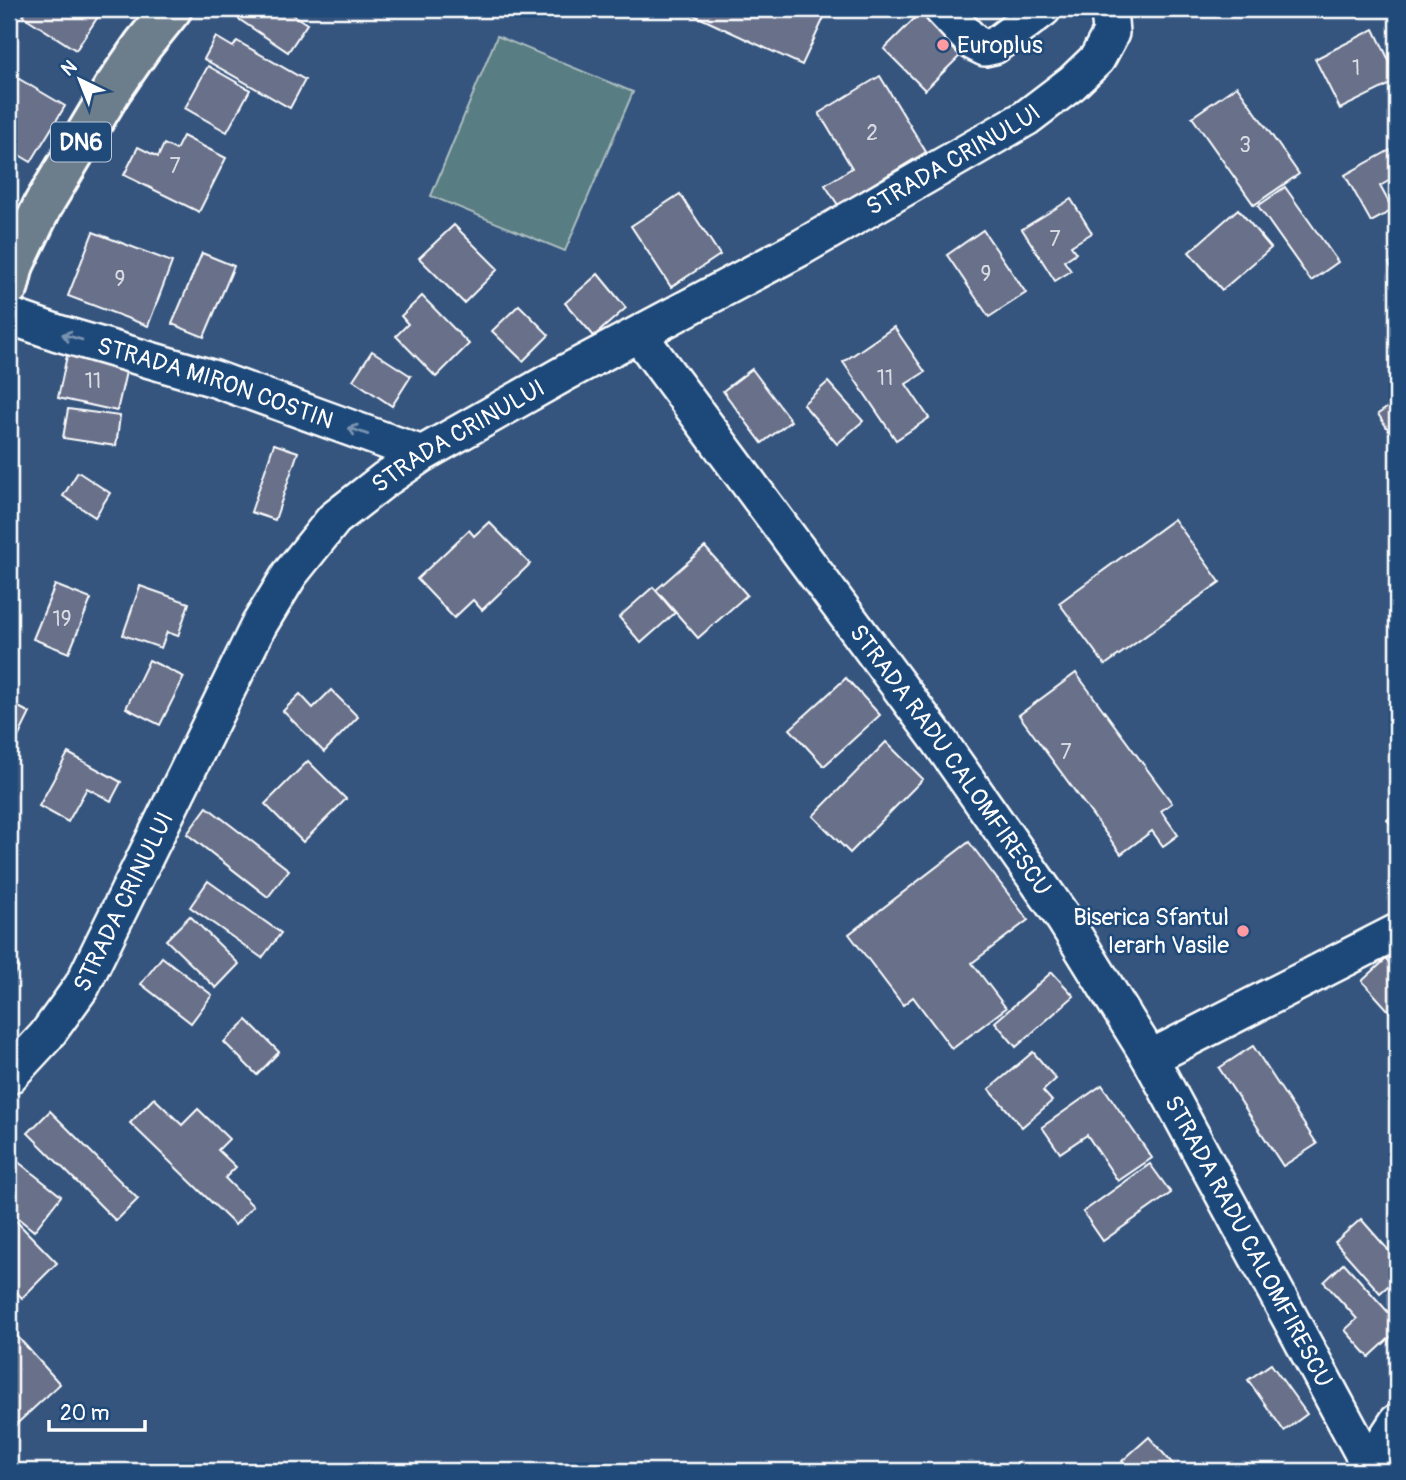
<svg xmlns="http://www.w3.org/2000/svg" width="1406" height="1480" viewBox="0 0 1406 1480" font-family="Pangolin,sans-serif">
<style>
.green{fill:#597d82;stroke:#acbec0;stroke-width:2}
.building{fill:#676f8a;stroke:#fff;stroke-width:2}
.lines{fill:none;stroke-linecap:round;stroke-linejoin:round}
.minor-casing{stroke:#fff;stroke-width:40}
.major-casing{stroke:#fff;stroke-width:44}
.minor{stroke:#1f4a7a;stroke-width:35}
.major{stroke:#6c7d8c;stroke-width:38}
.oneway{stroke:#7992af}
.poi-dot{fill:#ff9aa2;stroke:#1f4a7a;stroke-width:2.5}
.labels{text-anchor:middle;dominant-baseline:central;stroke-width:5;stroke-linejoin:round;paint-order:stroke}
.number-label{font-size:21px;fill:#d9dbe2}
.shield{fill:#1f4a7a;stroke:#bcc9d7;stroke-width:2}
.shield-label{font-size:23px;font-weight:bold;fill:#fff}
.poi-label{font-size:24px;fill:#fff;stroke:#1f4a7a;text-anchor:start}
.street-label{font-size:24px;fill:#fff;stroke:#1f4a7a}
</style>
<rect width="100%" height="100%" fill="#35557f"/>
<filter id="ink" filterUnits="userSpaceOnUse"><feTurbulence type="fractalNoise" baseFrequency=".0143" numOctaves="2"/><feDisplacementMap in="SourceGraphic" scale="14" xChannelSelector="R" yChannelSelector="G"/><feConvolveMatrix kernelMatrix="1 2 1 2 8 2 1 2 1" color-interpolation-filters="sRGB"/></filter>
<g filter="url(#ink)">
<path class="green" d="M497,36L633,92L565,251L431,196Z"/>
<g class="building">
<path d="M27,9H103L76,50L23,16Z"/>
<path d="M243,9H284L307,24L288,52L237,18Z"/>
<path d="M681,9H828L802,65Z"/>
<path d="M924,9H927L966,50L925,90L884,49Z"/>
<path d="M1374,29L1397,77V81L1340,109L1315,59Z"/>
<path d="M216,37L233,47L237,41L305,80L290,108L204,59Z"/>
<path d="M208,66L250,90L227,132L185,108Z"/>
<path d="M9,73L65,106L31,162L9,149Z"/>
<path d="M880,76L926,152L838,205L825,185L852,168L819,113Z"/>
<path d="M1237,86L1299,174L1254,205L1192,117Z"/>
<path d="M183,136L226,158L199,212L124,175L138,147L158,157L164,144L176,150Z"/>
<path d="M1390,150L1397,163V176L1380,186L1393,210L1371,222L1345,175Z"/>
<path d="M1285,187L1338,262L1311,281L1258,206Z"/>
<path d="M680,194L720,255L671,287L631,226Z"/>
<path d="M1071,199L1092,233L1071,246L1076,253L1064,261L1071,271L1055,281L1022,229Z"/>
<path d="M1238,209L1271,248L1222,290L1189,252Z"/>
<path d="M454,225L498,269L464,303L419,258Z"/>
<path d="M983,230L1026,293L989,317L947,255Z"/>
<path d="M93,232L172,262L148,326L68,296Z"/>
<path d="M202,253L234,266L204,337L172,324Z"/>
<path d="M1397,258V279L1389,263Z"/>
<path d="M598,274L626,308L594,336L565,303Z"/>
<path d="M422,296L469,344L436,377L396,336L408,324L401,316Z"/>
<path d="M519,305L549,335L523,361L492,331Z"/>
<path d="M894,327L925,372L906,384L929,418L896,440L843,362Z"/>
<path d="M68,351L128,363L117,411L58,398Z"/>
<path d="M372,351L411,376L392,406L353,380Z"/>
<path d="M752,369L791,421L762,443L723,391Z"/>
<path d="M828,382L863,421L837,444L803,404Z"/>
<path d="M1397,401V443L1378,414Z"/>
<path d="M68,409L120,416L116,446L63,438Z"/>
<path d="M274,444L298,452L275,520L251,512Z"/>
<path d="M78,472L110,493L95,517L63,496Z"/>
<path d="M1174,519L1220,582L1105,665L1059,603Z"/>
<path d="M489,522L530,564L482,610L473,600L454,618L417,579L469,530L474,536Z"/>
<path d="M705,547L747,595L698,638L656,590Z"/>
<path d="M55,585L91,599L69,653L33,639Z"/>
<path d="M140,586L189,603L178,636L167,632L161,648L123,635Z"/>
<path d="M653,587L675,613L641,643L619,617Z"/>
<path d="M149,660L184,677L160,725L126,708Z"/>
<path d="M1076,673L1172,803L1161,811L1178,835L1163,846L1152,831L1121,854L1019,715Z"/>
<path d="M846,678L880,715L824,766L790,729Z"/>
<path d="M331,690L358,717L324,752L283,711L300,694L313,708Z"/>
<path d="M9,702L30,713L9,756Z"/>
<path d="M886,742L923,779L850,853L813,816Z"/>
<path d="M68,753L121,782L111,801L87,788L68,822L39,806Z"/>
<path d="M308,761L346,799L303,842L265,804Z"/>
<path d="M207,807L289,870L268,897L187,834Z"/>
<path d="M1397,811V831L1387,820Z"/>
<path d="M969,842L1028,920L972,963L1006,1008L952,1049L913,997L903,1005L849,934Z"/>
<path d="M208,881L281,933L262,958L190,907Z"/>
<path d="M190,916L239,964L216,988L166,940Z"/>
<path d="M162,957L212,995L191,1023L141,984Z"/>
<path d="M1386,959L1397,972V1020L1362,981Z"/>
<path d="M9,960L19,966L12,980L9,979Z"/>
<path d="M1052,972L1074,996L1016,1047L995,1022Z"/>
<path d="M247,1020L279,1052L257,1075L224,1042Z"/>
<path d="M1253,1046L1317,1144L1283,1166L1219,1068Z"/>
<path d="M1033,1052L1056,1079L1043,1091L1052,1101L1022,1127L989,1089Z"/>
<path d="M1102,1085L1152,1158L1118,1181L1087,1135L1060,1153L1042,1127Z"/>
<path d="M154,1098L182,1125L198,1109L229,1139L218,1150L236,1167L225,1178L253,1206L235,1225L130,1123Z"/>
<path d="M50,1111L138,1199L116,1221L28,1133Z"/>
<path d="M17,1161L61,1196L34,1231L9,1211V1171Z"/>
<path d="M1150,1164L1171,1193L1103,1241L1083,1212Z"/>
<path d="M1361,1219L1397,1260V1278L1380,1293L1335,1242Z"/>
<path d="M16,1221L57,1263L22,1298L9,1284V1228Z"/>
<path d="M1344,1263L1397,1322V1331L1369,1357L1345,1330L1357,1319L1324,1282Z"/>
<path d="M9,1327L60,1384L9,1431Z"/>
<path d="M1271,1364L1307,1414L1284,1431L1248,1380Z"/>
<path d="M1149,1437L1179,1471H1130L1122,1461Z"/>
</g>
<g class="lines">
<g class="minor-casing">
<g id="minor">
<path d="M942,9L973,42L985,48L994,46L1043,9"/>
<path id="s1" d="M9,316L58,333L215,379L422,454"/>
<path id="s2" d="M639,335L938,739L1064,919L1150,1058L1369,1465"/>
<path d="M1150,1058L1397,932"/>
<path id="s3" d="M9,1076L46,1036L82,986L259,625L290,574L334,519L384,480L422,454L565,373L802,247L1026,118L1072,83L1097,59L1111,33L1109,9"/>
<path d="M1365,1471L1397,1422"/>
</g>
</g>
<g class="major-casing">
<path id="major" d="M9,286L14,265L43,205L112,90L143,45L172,9"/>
</g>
<use href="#minor" class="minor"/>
<use href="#major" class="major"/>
</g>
<defs><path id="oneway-shaft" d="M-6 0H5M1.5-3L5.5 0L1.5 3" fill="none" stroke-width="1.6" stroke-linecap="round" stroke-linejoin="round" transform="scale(1.75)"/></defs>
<g class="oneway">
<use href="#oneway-shaft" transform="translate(72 337) rotate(-164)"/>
<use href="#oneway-shaft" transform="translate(358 431) rotate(-160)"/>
</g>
</g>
<g class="poi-dot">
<circle cx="943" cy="45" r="7"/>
<circle cx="1243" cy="931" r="7"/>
</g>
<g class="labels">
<g class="number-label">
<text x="1356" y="68">1</text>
<text x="872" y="133">2</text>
<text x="1245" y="145">3</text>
<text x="175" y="166">7</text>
<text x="1055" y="239">7</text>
<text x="986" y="274">9</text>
<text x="120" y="279">9</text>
<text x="885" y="378">11</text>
<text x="93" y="381">11</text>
<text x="62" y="619">19</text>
<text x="1066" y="752">7</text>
</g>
<rect class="shield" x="51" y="122.5" width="60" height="39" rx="5"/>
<g class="shield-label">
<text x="81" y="142">DN6</text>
</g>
<g class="poi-label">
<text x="957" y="45">Europlus</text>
<text x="1229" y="917" text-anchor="end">Biserica Sfantul<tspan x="1229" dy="28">Ierarh Vasile</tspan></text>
</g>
<g class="street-label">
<text stroke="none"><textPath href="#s3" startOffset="1365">STRADA CRINULUI</textPath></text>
<text stroke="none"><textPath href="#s1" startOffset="217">STRADA MIRON COSTIN</textPath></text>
<text stroke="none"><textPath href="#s3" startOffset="798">STRADA CRINULUI</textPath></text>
<text stroke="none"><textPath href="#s2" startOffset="527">STRADA RADU CALOMFIRESCU</textPath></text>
<text stroke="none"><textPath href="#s3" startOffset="210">STRADA CRINULUI</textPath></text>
<text stroke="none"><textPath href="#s2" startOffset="1094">STRADA RADU CALOMFIRESCU</textPath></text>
</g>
</g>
<rect width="1406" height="1480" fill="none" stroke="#1f4a7a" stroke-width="35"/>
<rect x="18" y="18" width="1371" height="1445" fill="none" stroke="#fff" stroke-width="2.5" filter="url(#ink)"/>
<g transform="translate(80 80) rotate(317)" stroke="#1f4a7a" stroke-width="5" paint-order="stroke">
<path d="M0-5L12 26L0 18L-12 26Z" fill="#ffffff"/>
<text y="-10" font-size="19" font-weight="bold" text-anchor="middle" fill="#ffffff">N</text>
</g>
<path d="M49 1420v10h96v-10" fill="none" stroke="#ffffff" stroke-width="3.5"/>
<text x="60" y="1420" font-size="21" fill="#ffffff" stroke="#1f4a7a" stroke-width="5" paint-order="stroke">20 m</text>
</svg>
